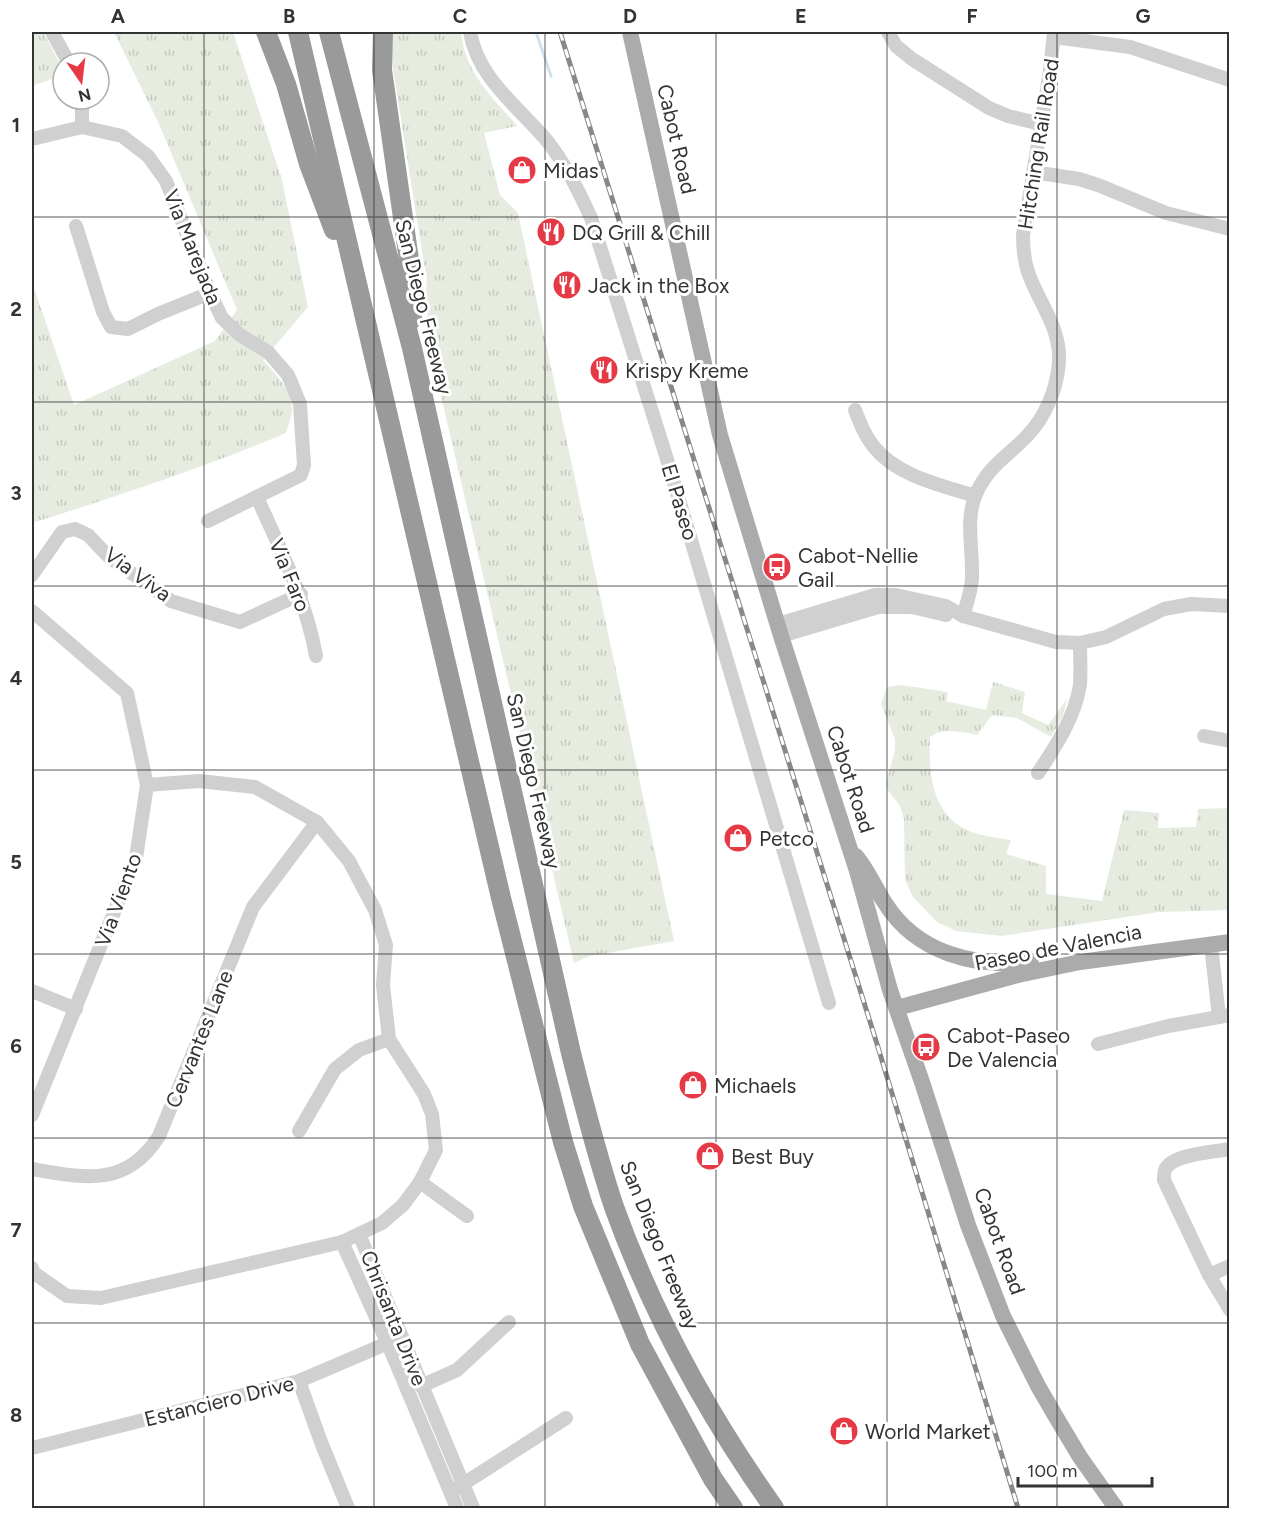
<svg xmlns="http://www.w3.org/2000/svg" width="1261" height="1540" viewBox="0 0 1261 1540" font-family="Figtree,sans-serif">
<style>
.grass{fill:url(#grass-tufts)}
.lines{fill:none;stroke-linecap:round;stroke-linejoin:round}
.stream{stroke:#cfe2ee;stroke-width:3}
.minor{stroke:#d0d0d0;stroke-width:14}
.major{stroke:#ababab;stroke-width:16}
.highway{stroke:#9a9a9a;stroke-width:20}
.rail-casing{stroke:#888;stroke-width:5}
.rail{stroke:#fff;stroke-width:3;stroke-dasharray:9;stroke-linecap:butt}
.grid{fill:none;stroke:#333;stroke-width:1.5;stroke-opacity:0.55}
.labels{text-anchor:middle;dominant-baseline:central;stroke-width:6;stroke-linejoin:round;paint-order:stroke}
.street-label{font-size:21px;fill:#333;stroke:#fff}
.poi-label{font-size:21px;fill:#333;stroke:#fff;text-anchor:start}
.neatline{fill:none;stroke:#333;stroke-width:2}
.grid-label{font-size:20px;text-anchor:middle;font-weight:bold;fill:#333}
</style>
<defs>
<pattern id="grass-tufts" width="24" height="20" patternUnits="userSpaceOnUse" patternTransform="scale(1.5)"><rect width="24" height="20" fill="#e6ecdf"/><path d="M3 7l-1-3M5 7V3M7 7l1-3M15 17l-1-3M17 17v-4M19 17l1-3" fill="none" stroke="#c6cbc0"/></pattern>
</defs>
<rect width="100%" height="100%" fill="#fff"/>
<g class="grass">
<path d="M32,32H43L63,69V75L32,86V90Z"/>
<path d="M114,32H233L282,180L308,307L263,360C275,373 292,390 292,409C292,417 288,426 286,433C203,468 118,496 32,523V282L74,405L215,341L237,310L159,124Z"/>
<path d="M392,32H461C466,75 491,95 517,126L484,133L500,195L518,213L674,941L590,956L574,963L437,379L425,300L427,278L424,264L390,50Z"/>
<path d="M993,682L1025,692L1022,713L1048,725L1067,699L1063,715L1051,737L1017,718L992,715L977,735C960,732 944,727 930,737C928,778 933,821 978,834C989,837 1001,838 1011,840L1006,854L1046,866V894L1102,901L1124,810L1159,813L1158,828L1196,827L1198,809L1229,808V910L1159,912L1002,936L956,931L937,922L913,897L905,880L904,818L900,806L887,789L886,783L895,750V739L881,704L887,687L901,685L948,692L946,701L986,710Z"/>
</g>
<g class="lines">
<path class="stream" d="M536,32L551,76"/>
<g class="minor">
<path d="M52,32L69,63"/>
<path d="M470,32C478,79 519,107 548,142C566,165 579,191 591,218L666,456L829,1003"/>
<path d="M888,32L896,46L912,59L989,108L1008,116L1041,124"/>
<path d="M1054,37L1130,47L1230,80"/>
<path d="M82,99V127"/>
<path d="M32,139L82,127L122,136L148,156L166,181L210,293L222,318L240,335L268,352L288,375L300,404L304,465L301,475L208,521"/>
<path d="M1033,172L1079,179L1098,185L1166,213L1230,229"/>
<path d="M76,226L103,312L111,327L128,329L158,314L210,293"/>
<path d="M855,410C860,423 865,436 874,447C897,476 941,485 975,496"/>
<path d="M257,497C280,549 306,599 316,656"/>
<path d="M32,575L62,532L75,529L88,535L109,557L171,601L240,622L301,594"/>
<path d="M32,611L127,693L147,785L136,858L32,1115"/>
<path d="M963,616C967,603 972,589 972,576C973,549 965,519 976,494C988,466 1008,456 1027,436C1046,416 1057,389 1059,362C1061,327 1038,302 1028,272C1024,260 1023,248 1023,235L1050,71L1054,32"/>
<path d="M778,624L875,595H896L946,606L963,616L1056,642L1080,643L1106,637L1164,609L1191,604L1230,606"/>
<path d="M781,636L878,607H912L946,615"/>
<path d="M1204,736L1230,741"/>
<path d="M1038,773C1056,746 1075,717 1080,685C1081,671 1080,656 1080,643"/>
<path d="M1211,945L1219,1017"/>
<path d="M32,991L76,1009"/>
<path d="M1098,1044L1168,1026L1230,1015"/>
<path d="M299,1131L335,1069L359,1050L389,1039"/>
<path d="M1230,1149C1214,1152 1171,1154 1165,1170C1164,1171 1164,1179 1164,1180L1209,1275L1230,1310"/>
<path d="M32,1169C85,1178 126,1188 159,1136L253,907L317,822"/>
<path d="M420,1182L467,1216"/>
<path d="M359,1234L473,1508"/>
<path d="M342,1242L388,1344L457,1508"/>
<path d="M32,1268L34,1273L67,1296L101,1298L342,1242L382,1223L403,1205L420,1182L436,1150L432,1114L424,1094L389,1039L383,985L386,945L375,910L349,861L317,822L255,787L199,781L147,785"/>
<path d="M1209,1275L1230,1266"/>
<path d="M299,1381L321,1442L348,1508"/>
<path d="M421,1386L457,1370L509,1322"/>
<path d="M32,1448L299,1381L402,1337"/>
<path d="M457,1488L566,1418"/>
</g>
<g class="major">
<path d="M630,32L720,435L781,636L857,871L890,990L922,1082L968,1225L1003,1316L1038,1386L1056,1417L1080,1457L1116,1508"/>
<path d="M856,856C869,872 874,886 885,903C917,954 975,967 1031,963"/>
<path d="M897,1008L1018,975L1080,962L1230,942"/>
</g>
<g class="highway">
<path d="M266,32L286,84L309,164L334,230"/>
<path d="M298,32L501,898L563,1142L583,1206L640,1344L713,1479L733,1508"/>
<path d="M329,32L412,348L571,1053C584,1105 597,1156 614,1207C653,1315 708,1415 774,1508"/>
<path d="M383,32L382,70L411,274L412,319"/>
</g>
<g class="rail-casing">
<path id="rail" d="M560,32L877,1044L1018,1508"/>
</g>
<use href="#rail" class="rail"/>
</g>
<path class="grid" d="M204,32V1508M374,32V1508M545,32V1508M716,32V1508M887,32V1508M1057,32V1508M32,217H1230M32,402H1230M32,586H1230M32,770H1230M32,954H1230M32,1138H1230M32,1323H1230"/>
<defs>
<g id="shop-disc" transform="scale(1.5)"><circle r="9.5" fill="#e63946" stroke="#fff"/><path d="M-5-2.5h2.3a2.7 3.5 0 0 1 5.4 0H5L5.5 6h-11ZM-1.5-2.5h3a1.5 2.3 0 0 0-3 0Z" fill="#fff"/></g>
<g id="restaurant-disc" transform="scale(1.5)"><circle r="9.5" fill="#e63946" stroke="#fff"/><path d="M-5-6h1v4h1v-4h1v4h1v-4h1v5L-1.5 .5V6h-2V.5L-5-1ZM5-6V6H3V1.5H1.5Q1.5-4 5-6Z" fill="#fff"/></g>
<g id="bus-disc" transform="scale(1.5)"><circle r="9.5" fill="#e63946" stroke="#fff"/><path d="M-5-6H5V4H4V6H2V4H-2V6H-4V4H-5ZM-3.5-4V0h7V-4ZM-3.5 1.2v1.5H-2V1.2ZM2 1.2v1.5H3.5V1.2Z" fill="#fff"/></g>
</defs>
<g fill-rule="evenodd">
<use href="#shop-disc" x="522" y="170"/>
<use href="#restaurant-disc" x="551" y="232"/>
<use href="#restaurant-disc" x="567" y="285"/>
<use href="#restaurant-disc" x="604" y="370"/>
<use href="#bus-disc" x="777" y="567"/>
<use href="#shop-disc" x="738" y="838"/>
<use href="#bus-disc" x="926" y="1047"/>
<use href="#shop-disc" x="693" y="1085"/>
<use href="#shop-disc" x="710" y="1156"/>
<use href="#shop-disc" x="844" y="1431"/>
</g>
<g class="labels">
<g class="street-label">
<text transform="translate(677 139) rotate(77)">Cabot Road</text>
<text transform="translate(1038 144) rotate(-81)">Hitching Rail Road</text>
<text transform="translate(193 247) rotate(68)">Via Marejada</text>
<text transform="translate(424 307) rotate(76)">San Diego Freeway</text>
<text transform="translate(680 502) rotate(73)">El Paseo</text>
<text transform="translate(138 574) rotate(36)">Via Viva</text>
<text transform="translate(290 575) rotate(68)">Via Faro</text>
<text transform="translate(851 779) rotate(72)">Cabot Road</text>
<text transform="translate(534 781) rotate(77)">San Diego Freeway</text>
<text transform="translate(118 900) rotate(-70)">Via Viento</text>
<text transform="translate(1058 947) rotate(-11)">Paseo de Valencia</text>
<text transform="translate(199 1039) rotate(-68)">Cervantes Lane</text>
<text transform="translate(1000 1241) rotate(70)">Cabot Road</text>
<text transform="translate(660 1245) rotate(68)">San Diego Freeway</text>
<text transform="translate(394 1318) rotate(68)">Chrisanta Drive</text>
<text transform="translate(219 1401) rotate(-14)">Estanciero Drive</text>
</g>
<g class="poi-label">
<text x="543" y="170">Midas</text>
<text x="572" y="232">DQ Grill &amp; Chill</text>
<text x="588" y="285">Jack in the Box</text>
<text x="625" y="370">Krispy Kreme</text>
<text x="798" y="555">Cabot-Nellie<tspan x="798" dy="24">Gail</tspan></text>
<text x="759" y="838">Petco</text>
<text x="947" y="1035">Cabot-Paseo<tspan x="947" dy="24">De Valencia</tspan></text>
<text x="714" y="1085">Michaels</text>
<text x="731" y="1156">Best Buy</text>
<text x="865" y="1431">World Market</text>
</g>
</g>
<rect width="1261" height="1540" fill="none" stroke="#ffffff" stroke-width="66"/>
<g transform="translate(81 81) rotate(166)"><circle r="28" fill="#ffffff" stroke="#adadad" stroke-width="1.5"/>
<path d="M0-4.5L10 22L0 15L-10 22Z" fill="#e63946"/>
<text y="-9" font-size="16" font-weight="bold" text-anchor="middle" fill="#333333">N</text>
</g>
<path d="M1018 1477v9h134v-9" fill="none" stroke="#333333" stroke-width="3"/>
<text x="1027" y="1477" font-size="18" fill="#333333" stroke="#ffffff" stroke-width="4.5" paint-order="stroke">100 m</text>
<rect x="33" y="33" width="1195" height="1474" class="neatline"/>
<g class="grid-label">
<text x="118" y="23">A</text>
<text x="289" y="23">B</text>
<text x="460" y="23">C</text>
<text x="630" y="23">D</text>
<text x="801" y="23">E</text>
<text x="972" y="23">F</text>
<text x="1143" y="23">G</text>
<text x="16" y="132">1</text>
<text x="16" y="316">2</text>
<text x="16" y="500">3</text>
<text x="16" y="685">4</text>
<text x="16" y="869">5</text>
<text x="16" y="1053">6</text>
<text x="16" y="1237">7</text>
<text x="16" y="1422">8</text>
</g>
</svg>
